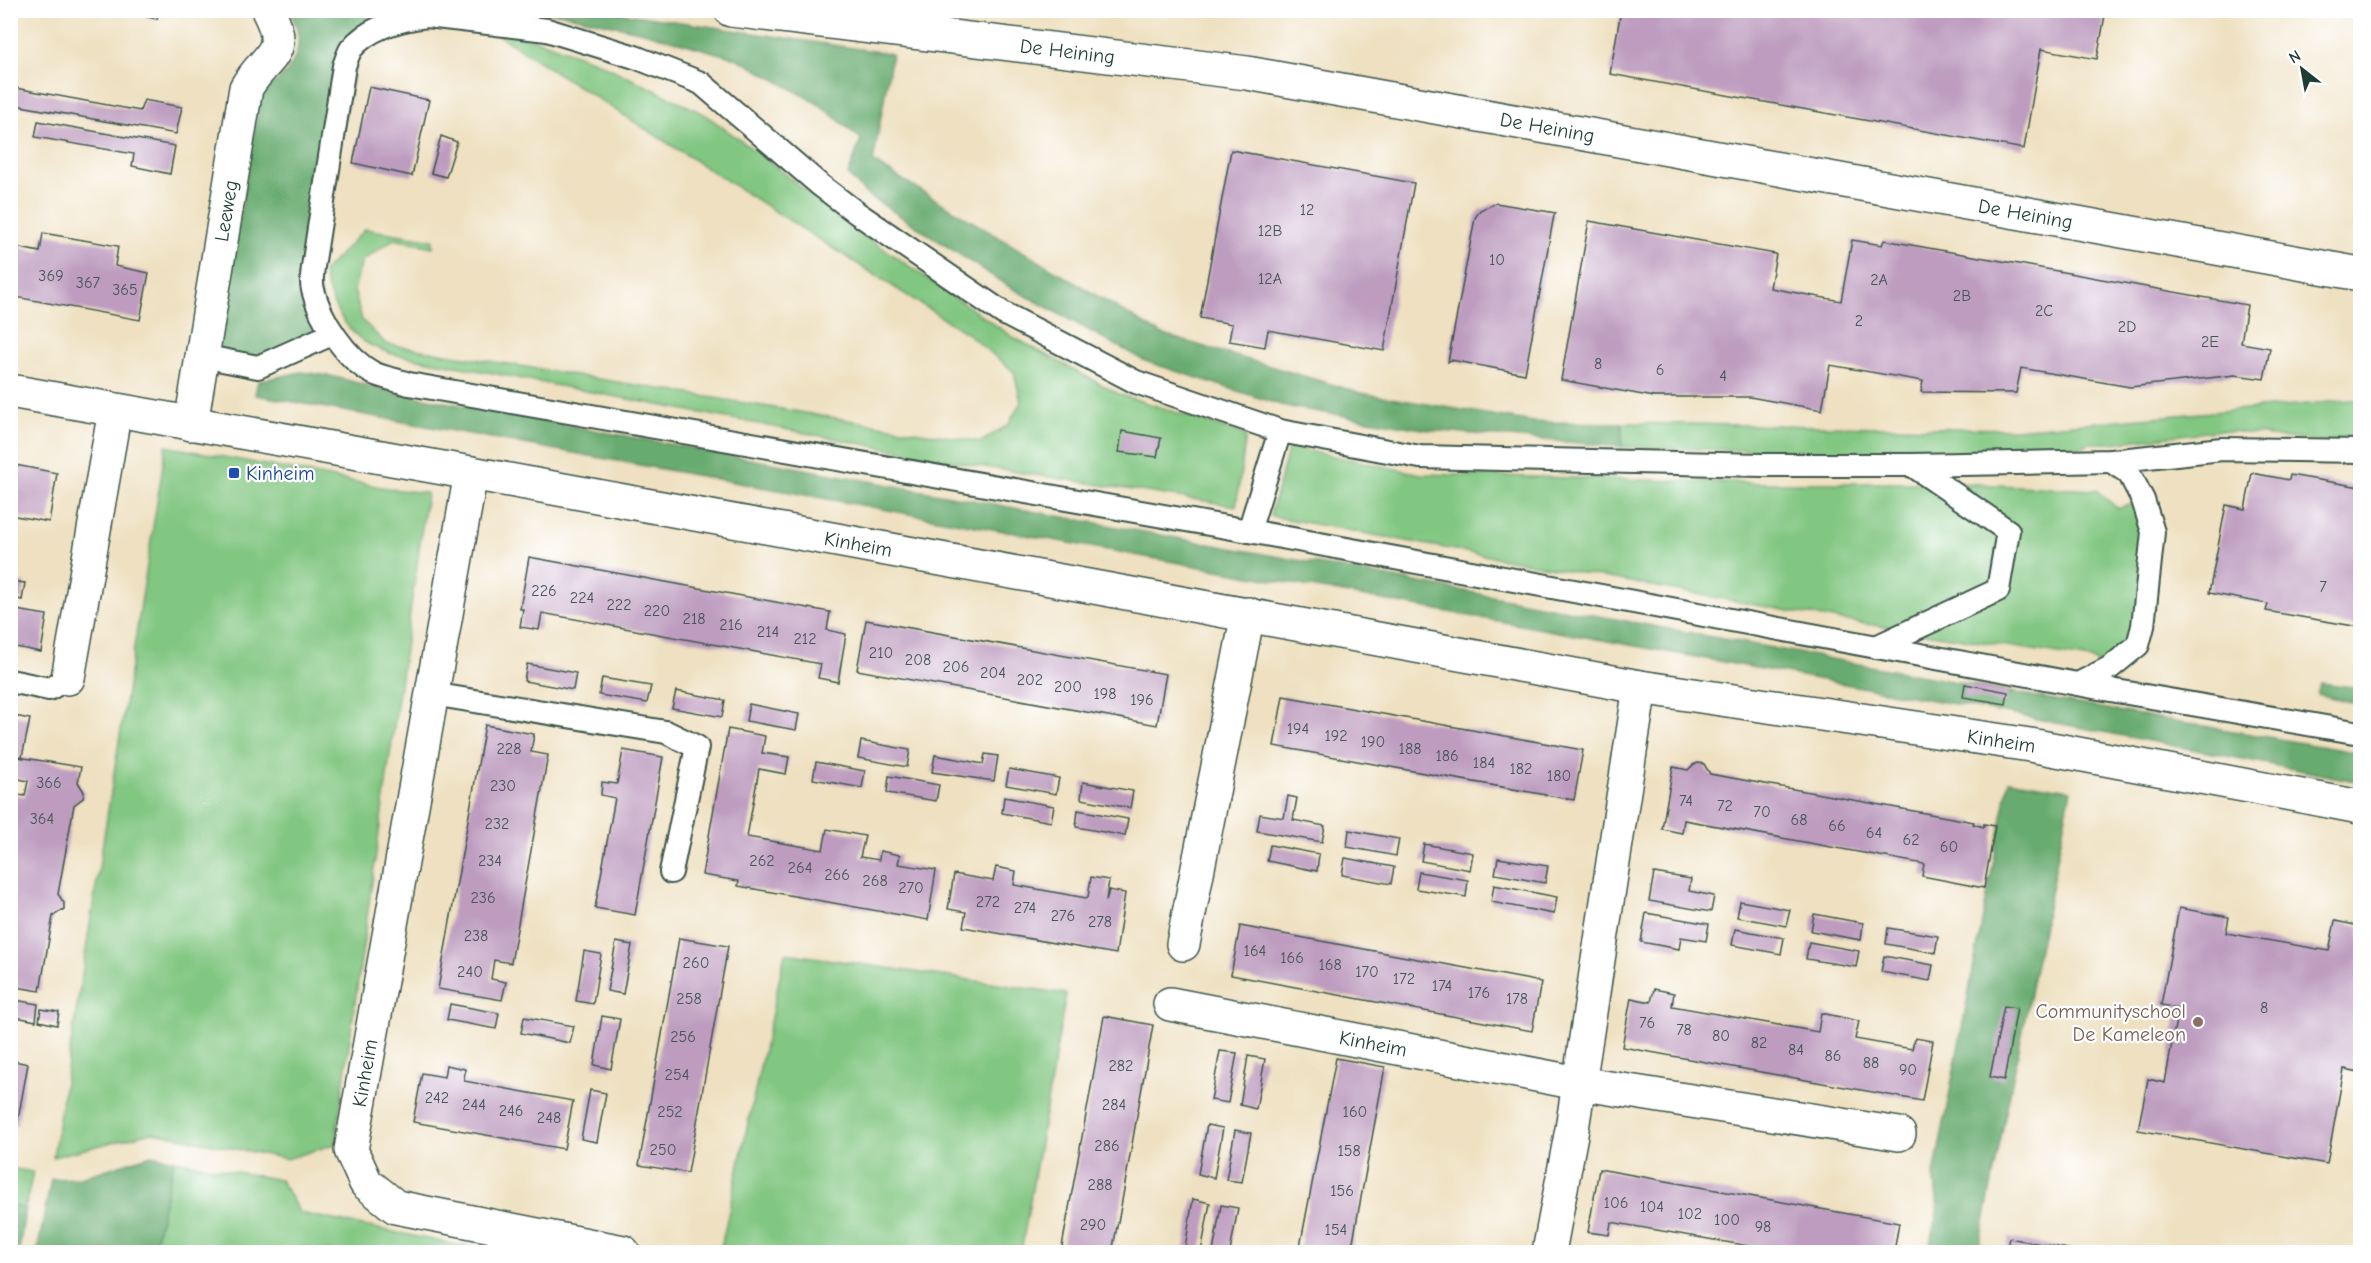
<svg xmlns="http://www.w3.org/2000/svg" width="2371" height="1263" viewBox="0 0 2371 1263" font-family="'Comic Neue',sans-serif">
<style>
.green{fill:#81c681;stroke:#50825a;stroke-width:1.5}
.forest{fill:#68ab6f;stroke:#447452;stroke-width:1.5}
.building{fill:#bd9cbf}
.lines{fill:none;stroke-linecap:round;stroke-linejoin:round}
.service-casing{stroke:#3e5549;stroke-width:26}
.minor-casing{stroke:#3e5549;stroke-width:36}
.service{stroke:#fff;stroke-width:22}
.minor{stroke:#fff;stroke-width:33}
.transit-dot{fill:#1a4fb4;stroke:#fff;stroke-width:2}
.education-dot{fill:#8d6e63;stroke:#fff;stroke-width:2}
.labels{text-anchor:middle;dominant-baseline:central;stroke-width:4.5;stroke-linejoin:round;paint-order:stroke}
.number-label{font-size:16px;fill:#465557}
.street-label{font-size:20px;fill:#1f3d34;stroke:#fff}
.transit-label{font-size:20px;fill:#164399;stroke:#fff;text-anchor:start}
.education-label{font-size:20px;fill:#785e54;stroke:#fff;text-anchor:end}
</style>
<rect width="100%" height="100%" fill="#fff"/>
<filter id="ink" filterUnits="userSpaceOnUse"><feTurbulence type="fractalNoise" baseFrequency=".0167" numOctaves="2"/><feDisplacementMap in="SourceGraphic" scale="12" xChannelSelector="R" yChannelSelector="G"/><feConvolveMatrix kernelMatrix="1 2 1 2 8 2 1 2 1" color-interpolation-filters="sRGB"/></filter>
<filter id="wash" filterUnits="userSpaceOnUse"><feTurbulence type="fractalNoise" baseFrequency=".008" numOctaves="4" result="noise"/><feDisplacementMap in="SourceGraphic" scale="24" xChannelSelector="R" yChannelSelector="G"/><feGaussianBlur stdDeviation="1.35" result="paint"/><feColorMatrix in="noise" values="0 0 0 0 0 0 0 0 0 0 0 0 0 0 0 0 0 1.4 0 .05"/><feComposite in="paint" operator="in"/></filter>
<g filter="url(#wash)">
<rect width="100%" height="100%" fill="#eee0c0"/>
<g class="green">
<path d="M488,29L540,41L597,62L704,114L768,160L843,221L1013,337L1119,394L1246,435L1236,506L978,466L392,354C383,350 370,347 362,340C341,324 329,298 323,272L365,229L433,240V247L394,239L362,261L354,290L362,320L386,344L981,442L1008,425L1021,402L1014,372L968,334Z"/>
<path d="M2352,400L2360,401V447L2223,430L2111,443H2090L2046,462L1916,454L1622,447V423L2015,429Z"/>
<path d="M166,446L392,489L427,493L335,1144L287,1159L153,1132L53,1157Z"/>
<path d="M1289,447L1421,474L1761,483H1956L2096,490L2117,508L2143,500V626L2111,667L2085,658L1827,618L1270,516Z"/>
<path d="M785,953L1066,994L1021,1252H720Z"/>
<path d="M174,1160L280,1180L300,1213L492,1252H153Z"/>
<path d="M10,1168L33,1172L25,1209L11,1205Z"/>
</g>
<g class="forest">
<path d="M288,11H608L892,54L873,162L1161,334L1361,393L1534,422L1622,423V447L1429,430L1284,406L1145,361L1008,286L866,194L848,175L861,139L820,105L738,59L643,32L559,13L427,16L361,40L313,267L332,334L258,367L218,359L260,90C293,79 311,40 288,11Z"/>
<path d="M301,372L331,376L393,392L501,413L2032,696L2360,753V782L2026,717L255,395L258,381Z"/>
<path d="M2321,683L2360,688V704L2317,694Z"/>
<path d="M2009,780L2071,790L1978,1252H1928L1938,1208L1934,1175Z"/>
<path d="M151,1155L174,1160L153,1252H37L51,1179L80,1178Z"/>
<path d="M11,1205L25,1209L19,1252H11Z"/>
</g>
<g id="blocks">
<g class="building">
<path d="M118,10H159L157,19Z"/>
<path d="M1621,10H2106L2097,59L2041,49L2024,149L1610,74Z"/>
<path d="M10,87L140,111L144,100L182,107L176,134L10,104Z"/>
<path d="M369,87L429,100L412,176L353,163Z"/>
<path d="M38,121L175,146L170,174L132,166L134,154L35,137Z"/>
<path d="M441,136L457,142L446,177L431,173Z"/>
<path d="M1231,150L1414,183L1384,351L1268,330L1265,347L1229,341L1232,324L1200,318Z"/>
<path d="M1496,203L1556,213L1554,215L1525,374L1451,360L1448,362L1475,218L1480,210Z"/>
<path d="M1589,221L1776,254L1770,288L1841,301L1852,240L1882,245L1884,240L2247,305L2241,343L2270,348L2264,379L2235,375L2130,387L2021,368L2016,393L1921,392L1923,381L1830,365L1822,410L1750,397H1654L1561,380Z"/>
<path d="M43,233L118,246L115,266L149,273L140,320L10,296V246L40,252Z"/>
<path d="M1122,431L1161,438L1157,457L1119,452Z"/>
<path d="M10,464L57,473L49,522L10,515Z"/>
<path d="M2252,473L2289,480L2290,475L2360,487V627L2266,611L2268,604L2209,593L2226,505L2245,509Z"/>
<path d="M529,557L830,612L827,630L846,634L838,682L818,678L821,664L542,613L539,630L520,627L523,609H520Z"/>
<path d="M10,581L25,583L22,600L10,597Z"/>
<path d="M10,609L47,615L41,652L10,646Z"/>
<path d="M866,620L1166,674L1157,725L857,670Z"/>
<path d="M527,664L576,673L573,690L524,681Z"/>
<path d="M602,678L651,686L647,703L599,695Z"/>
<path d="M1965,684L2008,692L2006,704L1963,697Z"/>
<path d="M676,691L725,700L722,717L672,708Z"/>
<path d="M1283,696L1583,750L1574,800L1274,746Z"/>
<path d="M749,704L799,714L796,730L746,721Z"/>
<path d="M10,715L30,719L22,757L10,754Z"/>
<path d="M485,725L534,734L531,752L548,755L511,963L494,960L491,979L506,982L502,1000L438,989Z"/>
<path d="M728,729L765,736L762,753L789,757L786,774L759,769L747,837L823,850L827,829L865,836L860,857L879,860L880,851L900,855L898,864L936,870L928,920L738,886L739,881L702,875Z"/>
<path d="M861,741L910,750L907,767L858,758Z"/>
<path d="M623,750L663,757L635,915L595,908L615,798L601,795L602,782L617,784Z"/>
<path d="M985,754L998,756L994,781L932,772L935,755L983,764Z"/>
<path d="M12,756L81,767L78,782L84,792L83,798L74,805L58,894L64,903V909L53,916L40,991L10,986V874L14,856L10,855V794L25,796L28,781L10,777Z"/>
<path d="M816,762L865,771L862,788L813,779Z"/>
<path d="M1698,763L1704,764L1710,774L1974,822L1973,824L1984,827V824L1995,826L1984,888L1922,876L1924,864L1684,820L1682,833L1662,829L1673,767L1688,770L1693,765Z"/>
<path d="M1009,769L1059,778L1056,794L1006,785Z"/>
<path d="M889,776L939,785L936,801L887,793Z"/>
<path d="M1083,782L1133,791L1130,808L1081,799Z"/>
<path d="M1288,796L1297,798L1293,820L1325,826L1322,842L1257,831L1260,814L1284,818Z"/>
<path d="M1004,797L1054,806L1051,822L1002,813Z"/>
<path d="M1078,810L1128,819L1125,836L1076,827Z"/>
<path d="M1349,830L1399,839L1396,856L1347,847Z"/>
<path d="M1424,844L1473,853L1470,870L1421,861Z"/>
<path d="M1270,845L1319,854L1317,871L1267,861Z"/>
<path d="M1345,858L1394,867L1391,884L1342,875Z"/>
<path d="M1498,858L1548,866L1545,883L1495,874Z"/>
<path d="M996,867L1016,871L1014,885L1086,898L1088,897L1091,877L1109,880L1106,901L1109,890L1125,893L1116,954L963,927L966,912L948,909L954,874L993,881Z"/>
<path d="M1419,872L1468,880L1466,897L1416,889Z"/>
<path d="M1654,873L1691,879L1689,891L1714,896L1711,912L1649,901Z"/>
<path d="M1494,885L1557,897L1554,914L1491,902Z"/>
<path d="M1740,901L1790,910L1786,926L1737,917Z"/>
<path d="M2179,908L2229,917L2226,933L2329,951L2335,921L2360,926V1072L2344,1069L2327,1164L2138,1130L2148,1079L2165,1083L2178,1008L2161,1005Z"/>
<path d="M1646,913L1709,924L1706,941L1681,937L1679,949L1641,942Z"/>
<path d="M1814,914L1863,923L1861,940L1811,931Z"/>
<path d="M1240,926L1541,982L1532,1031L1231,975Z"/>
<path d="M1888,928L1938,936L1935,953L1886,944Z"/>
<path d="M1735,929L1784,938L1781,954L1732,945Z"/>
<path d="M679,938L728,946L688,1173L639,1165Z"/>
<path d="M616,942L632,945L623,994L607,991Z"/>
<path d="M1809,942L1859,951L1856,967L1806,959Z"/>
<path d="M584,951L601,954L593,1004L576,1001Z"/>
<path d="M1884,956L1933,965L1930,981L1881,972Z"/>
<path d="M1654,989L1674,993L1672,1006L1818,1032L1821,1013L1859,1021L1855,1039L1912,1049L1915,1038L1933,1041L1922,1101L1622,1047L1631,998L1651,1002Z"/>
<path d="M15,1000L38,1004L36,1021L11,1016Z"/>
<path d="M450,1004L499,1013L496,1029L447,1020Z"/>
<path d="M2004,1006L2017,1008L2004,1080L1990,1077Z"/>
<path d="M41,1009L59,1012L57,1025L39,1021Z"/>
<path d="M602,1016L620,1019L611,1069L594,1065Z"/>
<path d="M1104,1016L1153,1025L1120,1212L1112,1252H1061Z"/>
<path d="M524,1017L574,1026L570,1043L521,1033Z"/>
<path d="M1220,1051L1237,1053L1228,1103L1211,1100Z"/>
<path d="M1248,1056L1265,1059L1256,1109L1240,1105Z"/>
<path d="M1336,1058L1385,1067L1351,1252H1299Z"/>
<path d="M10,1060L28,1064L17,1125L10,1124Z"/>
<path d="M446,1065L465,1069L464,1081L573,1101L564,1149L413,1122L422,1073L444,1077Z"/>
<path d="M590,1090L606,1093L597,1142L581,1139Z"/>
<path d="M1207,1125L1223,1128L1214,1178L1198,1174Z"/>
<path d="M1235,1130L1251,1133L1242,1182L1226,1180Z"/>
<path d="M1599,1169L1899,1223L1894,1252H1783L1611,1222L1609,1235L1588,1232Z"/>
<path d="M1193,1199L1210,1203L1201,1252L1185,1248Z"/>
<path d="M1221,1205L1238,1208L1230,1252H1213Z"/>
<path d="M2009,1238L2079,1251V1252H2006Z"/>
</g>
</g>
</g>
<g filter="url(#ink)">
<use href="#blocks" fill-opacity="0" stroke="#3e5549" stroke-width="1.5"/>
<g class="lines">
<g class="service-casing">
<g id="service">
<path d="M202,356L258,367L332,334"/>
<path d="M2360,451L2222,449L2111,461L1912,465H1762L1420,457L1280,431L1249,531L2099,688L2360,733"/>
<path d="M1249,531L409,384C397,380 384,378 373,373C346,359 320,319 313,290C311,283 312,274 313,267L344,66C346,61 348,54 351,49C369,27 402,19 427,16L547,30L635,57L701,83L820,185L857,213L1003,313L1136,382L1280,431"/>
<path d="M1876,647L1998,590L2008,531L1912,465"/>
<path d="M10,681L49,689L68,678"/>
<path d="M2078,684L2111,667L2138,645L2143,626L2153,532L2143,500L2129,473L2111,461"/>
<path d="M432,694L666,732L697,747L671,872"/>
</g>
</g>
<g class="minor-casing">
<g id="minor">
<path id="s1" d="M731,10L1247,73L2360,274"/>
<path id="s2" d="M10,391L471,473L1640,687L2030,745L2360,807"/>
<path id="s3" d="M191,424L246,88C266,54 291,55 268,10"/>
<path d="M471,473L351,1150L366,1183L396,1207L623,1252"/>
<path d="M68,678L115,410"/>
<path d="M1183,944L1248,614"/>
<path id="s4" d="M1170,1004L1578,1083L1899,1134"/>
<path d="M1549,1252L1572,1129L1640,687"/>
</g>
</g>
<use href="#service" class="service"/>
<use href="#minor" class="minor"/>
</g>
</g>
<rect class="transit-dot" x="228" y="467" width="12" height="12" rx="3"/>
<circle class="education-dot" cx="2198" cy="1022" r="6"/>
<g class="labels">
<g class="number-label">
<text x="1307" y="210">12</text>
<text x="1270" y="231">12B</text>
<text x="1497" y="260">10</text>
<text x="51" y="276">369</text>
<text x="1270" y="279">12A</text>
<text x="1879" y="280">2A</text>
<text x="88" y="283">367</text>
<text x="125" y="290">365</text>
<text x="1962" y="296">2B</text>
<text x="2044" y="311">2C</text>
<text x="1859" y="321">2</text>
<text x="2127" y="327">2D</text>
<text x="2210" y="342">2E</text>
<text x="1598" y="364">8</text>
<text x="1660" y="370">6</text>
<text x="1723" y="376">4</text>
<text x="2323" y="587">7</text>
<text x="544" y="591">226</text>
<text x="582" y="598">224</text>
<text x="619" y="605">222</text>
<text x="657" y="611">220</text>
<text x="694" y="619">218</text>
<text x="731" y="625">216</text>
<text x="768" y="632">214</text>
<text x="805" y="639">212</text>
<text x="881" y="653">210</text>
<text x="918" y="660">208</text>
<text x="956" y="667">206</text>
<text x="993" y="673">204</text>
<text x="1030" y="680">202</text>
<text x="1068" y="687">200</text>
<text x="1105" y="694">198</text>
<text x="1142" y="700">196</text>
<text x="1298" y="729">194</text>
<text x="1336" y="736">192</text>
<text x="1373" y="742">190</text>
<text x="509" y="749">228</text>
<text x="1410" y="749">188</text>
<text x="1447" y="756">186</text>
<text x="1484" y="763">184</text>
<text x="1521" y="769">182</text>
<text x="1559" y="776">180</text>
<text x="49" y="783">366</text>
<text x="503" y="786">230</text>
<text x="1686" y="801">74</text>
<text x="1725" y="806">72</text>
<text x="1762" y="812">70</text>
<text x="42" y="819">364</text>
<text x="1799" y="820">68</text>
<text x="497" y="824">232</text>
<text x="1837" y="826">66</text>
<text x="1874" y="833">64</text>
<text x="1911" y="840">62</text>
<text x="1949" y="847">60</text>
<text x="490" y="861">234</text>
<text x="762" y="861">262</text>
<text x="800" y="868">264</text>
<text x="837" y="875">266</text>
<text x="875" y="881">268</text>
<text x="911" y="888">270</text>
<text x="483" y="898">236</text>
<text x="988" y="902">272</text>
<text x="1025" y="908">274</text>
<text x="1063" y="916">276</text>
<text x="1100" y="922">278</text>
<text x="476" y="936">238</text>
<text x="1255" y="951">164</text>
<text x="1292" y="958">166</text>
<text x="696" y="963">260</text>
<text x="1330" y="965">168</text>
<text x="470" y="972">240</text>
<text x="1367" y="972">170</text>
<text x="1404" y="979">172</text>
<text x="1442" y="986">174</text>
<text x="1479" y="993">176</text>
<text x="689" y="999">258</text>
<text x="1517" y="999">178</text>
<text x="2264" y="1008">8</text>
<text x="1647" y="1023">76</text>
<text x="1684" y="1030">78</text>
<text x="1721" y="1036">80</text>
<text x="683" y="1037">256</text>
<text x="1759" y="1043">82</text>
<text x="1796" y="1050">84</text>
<text x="1833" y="1056">86</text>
<text x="1871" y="1063">88</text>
<text x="1121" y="1066">282</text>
<text x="1908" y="1070">90</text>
<text x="677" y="1075">254</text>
<text x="437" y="1098">242</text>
<text x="474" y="1105">244</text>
<text x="1114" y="1105">284</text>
<text x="511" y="1111">246</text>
<text x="670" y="1112">252</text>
<text x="1355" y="1112">160</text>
<text x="549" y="1118">248</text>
<text x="1107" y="1146">286</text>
<text x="663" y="1150">250</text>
<text x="1349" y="1151">158</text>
<text x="1100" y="1185">288</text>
<text x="1342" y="1191">156</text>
<text x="1616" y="1203">106</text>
<text x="1652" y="1207">104</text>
<text x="1690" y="1214">102</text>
<text x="1727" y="1220">100</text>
<text x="1093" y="1225">290</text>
<text x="1763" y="1227">98</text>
<text x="1336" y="1230">154</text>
</g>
<g class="street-label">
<text stroke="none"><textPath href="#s1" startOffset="339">De Heining</textPath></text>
<text stroke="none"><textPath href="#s1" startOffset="825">De Heining</textPath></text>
<text stroke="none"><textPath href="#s3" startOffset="216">Leeweg</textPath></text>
<text stroke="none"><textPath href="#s1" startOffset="1311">De Heining</textPath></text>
<text stroke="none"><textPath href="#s2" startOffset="862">Kinheim</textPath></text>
<text stroke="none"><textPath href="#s2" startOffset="2022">Kinheim</textPath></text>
<text stroke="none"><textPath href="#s4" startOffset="207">Kinheim</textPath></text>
<text transform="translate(365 1073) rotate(-80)">Kinheim</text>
</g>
<g class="transit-label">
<text x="246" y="473">Kinheim</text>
</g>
<g class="education-label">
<text x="2186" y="1011">Communityschool<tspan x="2186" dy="23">De Kameleon</tspan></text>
</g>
</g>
<rect width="2371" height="1263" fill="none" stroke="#fff" stroke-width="36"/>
<g transform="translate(2302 69) rotate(329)" stroke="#ffffff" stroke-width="4.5" paint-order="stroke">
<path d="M0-4.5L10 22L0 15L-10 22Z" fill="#1f3d34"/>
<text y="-9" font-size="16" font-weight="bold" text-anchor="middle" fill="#1f3d34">N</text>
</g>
</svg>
